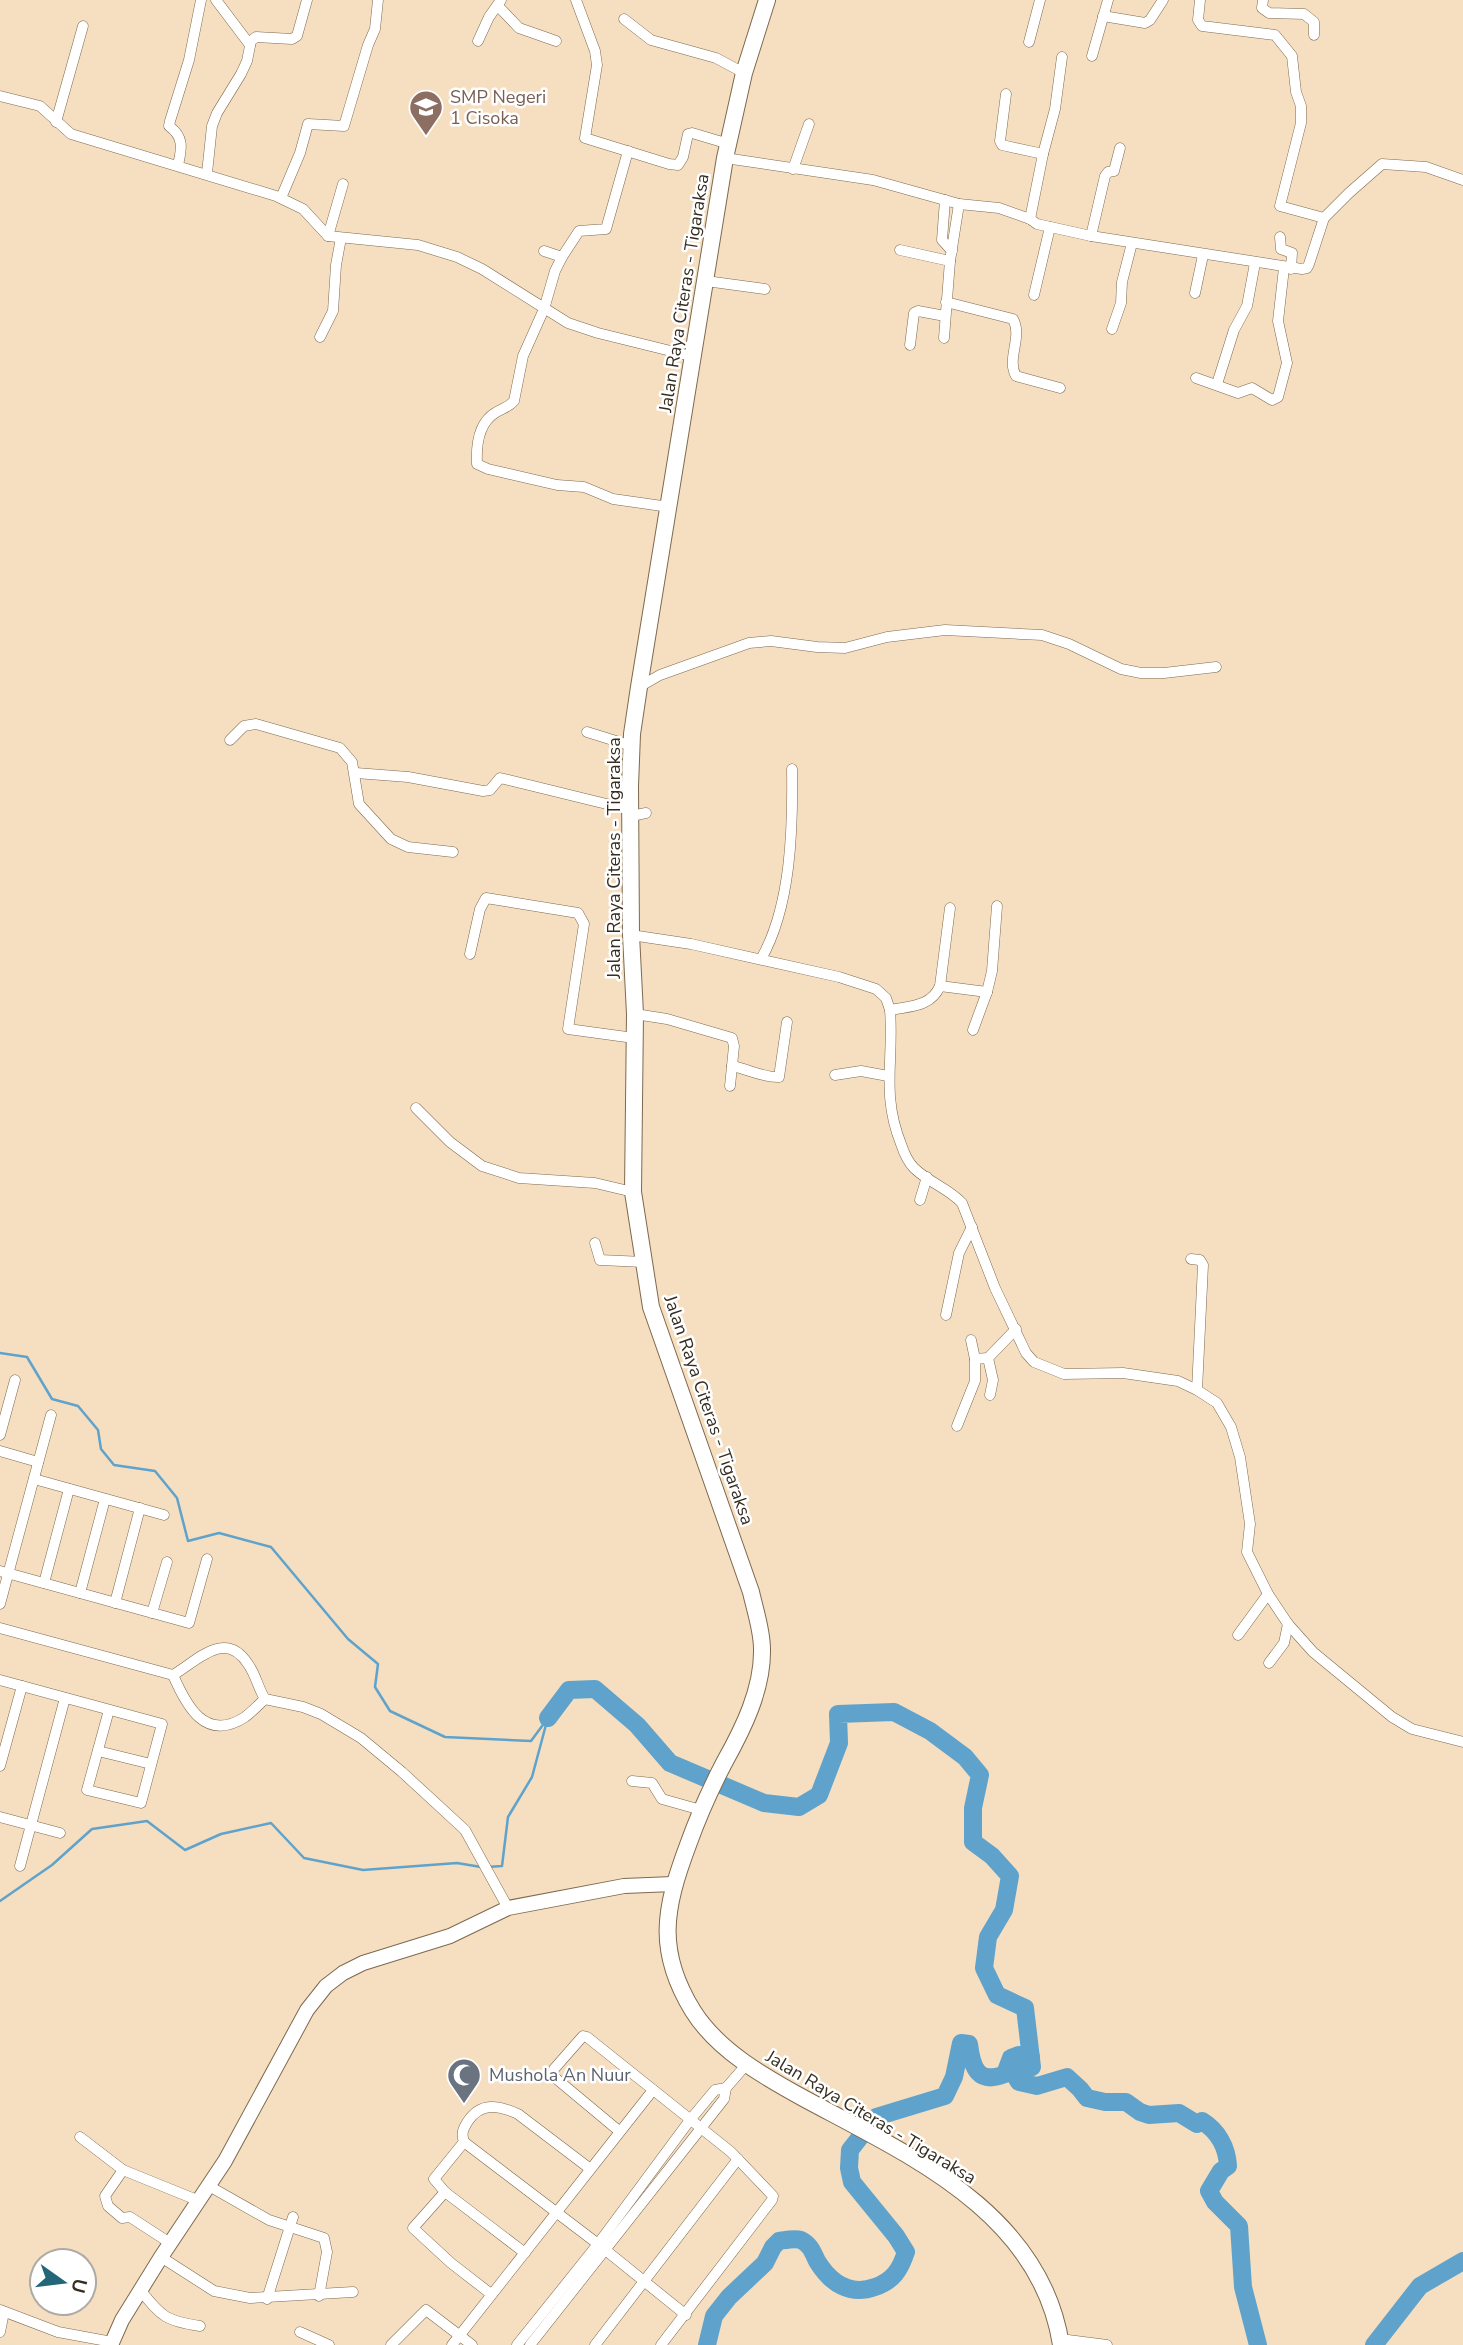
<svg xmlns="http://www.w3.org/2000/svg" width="1463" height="2345" viewBox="0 0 1463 2345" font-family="'Nunito Sans',sans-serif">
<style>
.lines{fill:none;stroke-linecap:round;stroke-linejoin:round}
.stream{stroke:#5fa3cc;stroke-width:2.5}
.river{stroke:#5fa3cc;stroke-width:18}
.street-casing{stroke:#7e694e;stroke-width:11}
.secondary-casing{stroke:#7e694e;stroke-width:16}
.primary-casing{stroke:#7e694e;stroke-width:18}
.street{stroke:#fff;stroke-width:10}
.secondary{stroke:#fff;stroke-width:14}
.primary{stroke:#fff;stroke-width:16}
.labels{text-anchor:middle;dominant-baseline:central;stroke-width:5;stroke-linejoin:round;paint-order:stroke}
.education-label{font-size:18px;fill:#785e54;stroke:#fff;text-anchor:start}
.street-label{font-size:18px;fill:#352d21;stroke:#fff}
.worship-label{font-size:18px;fill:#5b616d;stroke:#fff;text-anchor:start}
</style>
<rect width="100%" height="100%" fill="#f6dfc0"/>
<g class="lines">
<g class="stream">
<path d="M0,1353L27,1357L52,1399L78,1406L98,1430L101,1449L114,1465L155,1471L177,1498L188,1541L219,1533L271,1547L348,1639L378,1664L375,1687L390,1711L445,1737L531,1741L548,1718"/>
<path d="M487,1867L502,1866L508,1817L532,1777L547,1721"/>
<path d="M0,1901L52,1865L92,1829L147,1821L185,1850L221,1834L271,1823L304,1858L363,1870L457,1863L481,1867"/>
</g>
<g class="river">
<path d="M548,1718L569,1690L595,1689L637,1725L670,1763L764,1803L799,1807L819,1795L839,1743L838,1714L894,1712L930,1731L965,1757L980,1775L973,1808V1842L992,1856L1010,1876L1004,1910L988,1937L984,1968L997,1995L1025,2008L1032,2067L1021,2071L1016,2077L1019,2082L1037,2086L1067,2077L1080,2089L1087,2098L1105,2102H1126L1140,2112L1149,2115L1179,2113L1197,2124L1202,2121C1218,2131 1227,2147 1228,2166L1221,2171L1209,2191L1215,2202L1239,2226L1243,2287L1258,2345"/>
<path d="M707,2345L714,2316L729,2297L765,2263L773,2247L779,2241C786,2240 795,2238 801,2240C811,2245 813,2253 817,2261C831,2284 850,2296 875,2287C893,2281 900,2270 906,2252L896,2236L852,2182L849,2168L850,2150L876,2117L945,2096L954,2077L961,2043L969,2044C972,2068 978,2085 1005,2074L1011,2058L1019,2055L1031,2057"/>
<path d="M1374,2345L1420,2286L1463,2261"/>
</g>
<g class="street-casing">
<g id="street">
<path d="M216,0L250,45"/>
<path d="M576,0L595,51L597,65L585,138L669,164L678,165L683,157L688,134L692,133L729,144"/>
<path d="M1200,0L1198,20L1202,26L1275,35L1292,56L1296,92L1301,106V123L1280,206L1324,218"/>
<path d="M1263,0L1262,8L1269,13L1304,14L1314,22V35"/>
<path d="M498,6L519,28L556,41"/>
<path d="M1103,16L1145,23L1150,20L1163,0"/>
<path d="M624,19L651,40L716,58L744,73"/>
<path d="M478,41L489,17L501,0"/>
<path d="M1029,42L1040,0"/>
<path d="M1092,56L1108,0"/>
<path d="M1006,94L1000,141L1002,145L1043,154L1055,109L1062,57"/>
<path d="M0,96L40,106L71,134L276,196L303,209L328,236L418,245L457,257L482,269L568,323L598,333L695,357"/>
<path d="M56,122L83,26"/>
<path d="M725,158L873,180L959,204L999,208L1030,219L1037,224L1091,236L1302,269L1307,268L1309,264L1324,218L1349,193L1382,164L1426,167L1463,180"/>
<path d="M178,165C182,148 184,137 169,126L170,121L189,60L201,0"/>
<path d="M793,169L809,124"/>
<path d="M207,173L212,126L217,113L241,74L247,61L251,41L256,37L292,39L297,36L307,0"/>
<path d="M281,198L300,153L308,124L344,126L368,45L375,29L378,0"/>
<path d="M945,200L942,240L952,251"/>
<path d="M1030,219L1043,154"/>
<path d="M328,236L343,184"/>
<path d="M1091,236L1105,176L1108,172L1114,171L1120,148"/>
<path d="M1280,237L1281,249L1292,253L1291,269"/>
<path d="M900,250L950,261"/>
<path d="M544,251L562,257L555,271L544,309L523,356L514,401C508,408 502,408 495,413C479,423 476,445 477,464L488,469L557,485L584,487L613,499L669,507"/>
<path d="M562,257L579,231L606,229L628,151"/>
<path d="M706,281L765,289"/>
<path d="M1195,293L1203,255"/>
<path d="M1034,295L1050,227"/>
<path d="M946,302L1013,319C1023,337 1006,359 1016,376L1060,388"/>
<path d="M1112,329L1121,303L1122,282L1132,243"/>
<path d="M320,337L333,311L336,265L341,238"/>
<path d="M944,338L950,261L959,204"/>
<path d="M910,345L914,313L918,311L945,316"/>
<path d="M1196,378L1238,393L1252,388L1272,400L1278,397L1287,363L1278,321L1284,268"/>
<path d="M1217,384L1234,330L1247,306L1255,263"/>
<path d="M639,687L660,675L749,643L771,641L817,647L845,648L887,637L945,630L1042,635L1069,644L1121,669L1141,673H1164L1216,667"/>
<path d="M587,732L632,746"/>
<path d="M230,740L244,726L256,724L340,748L352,762L359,804L391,839L408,847L453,852"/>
<path d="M356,773L408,777L483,791L490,790L500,778L631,810"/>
<path d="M631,816L646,813"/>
<path d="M631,935L691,944L839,977L876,989L886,998L890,1010C894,1060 881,1094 901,1144C904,1153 908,1162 914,1168C928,1182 948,1188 962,1203L995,1288L1026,1353L1034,1362L1064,1374L1123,1373L1178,1381L1197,1390L1217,1403L1231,1427L1240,1457L1250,1524L1247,1552L1268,1594L1288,1624L1313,1652L1392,1717L1412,1729L1463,1742"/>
<path d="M470,954L480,909L486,898L578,913L584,924L568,1029L634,1038"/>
<path d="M761,959C791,907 793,829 792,769"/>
<path d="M940,986L987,992L992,971L997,906"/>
<path d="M890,1010C910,1006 931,1007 940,986L950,908"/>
<path d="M635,1014L667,1019L732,1038L734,1046L730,1086"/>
<path d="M973,1030L987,992"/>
<path d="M732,1066C748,1069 764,1078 779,1077L787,1022"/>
<path d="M835,1075L861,1071L888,1076"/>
<path d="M416,1108L450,1142L482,1166L519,1178L595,1183L633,1192"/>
<path d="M920,1200L927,1177"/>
<path d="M595,1243L600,1260L644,1262"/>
<path d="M1191,1259L1200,1260L1203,1265L1197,1390"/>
<path d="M946,1315L959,1253L972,1227"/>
<path d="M971,1340L975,1359"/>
<path d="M990,1395L993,1380L988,1358L1016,1329"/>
<path d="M957,1426L975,1381V1359L988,1358"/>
<path d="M0,1435L15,1380"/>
<path d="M0,1451L38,1462"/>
<path d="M34,1479L164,1515"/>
<path d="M0,1571L189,1623L207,1559"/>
<path d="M44,1583L69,1489"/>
<path d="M80,1593L105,1499"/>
<path d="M115,1603L140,1508"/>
<path d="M0,1604L51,1415"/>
<path d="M152,1613L167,1562"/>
<path d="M0,1628L173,1675C196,1662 225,1628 248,1664C256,1675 258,1688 265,1699L303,1707L321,1714L361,1738L402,1772L465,1830L508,1908"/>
<path d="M1238,1635L1268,1594"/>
<path d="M1269,1663L1284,1643L1288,1624"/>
<path d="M173,1675C186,1705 205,1743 245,1717C252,1712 258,1705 265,1699"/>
<path d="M0,1680L162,1724L141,1803L87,1790L109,1710"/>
<path d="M98,1751L151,1764"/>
<path d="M0,1766L22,1686"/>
<path d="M632,1781L652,1783L662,1799L701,1810"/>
<path d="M0,1817L60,1833"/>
<path d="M20,1866L65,1698"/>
<path d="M619,2131L553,2076L554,2069L583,2036L587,2037L731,2152L773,2196L772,2200L661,2345"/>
<path d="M80,2137L123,2170L197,2200"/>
<path d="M464,2142L598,2244L686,2315"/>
<path d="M123,2170L105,2196L108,2206L122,2218L130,2217L170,2243"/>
<path d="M209,2186L269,2220L324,2238L327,2252L319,2296"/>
<path d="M445,2192L525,2253"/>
<path d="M161,2257L214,2291L250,2298L353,2292"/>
<path d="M141,2291C162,2317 166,2321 200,2326"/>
<path d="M491,2294L451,2263L413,2228L445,2192L434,2179L464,2142C461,2133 463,2129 468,2121C481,2102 498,2105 518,2114L589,2168"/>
<path d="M267,2299L293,2217"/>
<path d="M0,2310L58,2332L112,2342"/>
<path d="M0,2332L4,2312"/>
<path d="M300,2332L329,2345"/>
<path d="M1060,2339L1107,2345"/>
<path d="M391,2345L426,2310L472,2345"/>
<path d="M452,2345L653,2090"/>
<path d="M517,2345L598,2244L690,2120L715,2090L726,2088"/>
<path d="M530,2345L724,2099L726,2088L746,2065"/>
<path d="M595,2345L738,2159"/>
</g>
</g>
<g class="secondary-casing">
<path id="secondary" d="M111,2345L122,2320L161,2257L225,2161L307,2010L326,1986L343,1973L363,1963L450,1936L508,1908L624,1886L673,1884"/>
</g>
<g class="primary-casing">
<path id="primary" d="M767,0L744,73L725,158L639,687L632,734L630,786L631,935L635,1014L633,1192L651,1307L751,1592C755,1610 762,1630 762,1649C763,1689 743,1729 724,1763C710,1790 698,1817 688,1845C664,1909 656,1951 693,2011C718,2051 765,2077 805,2099C909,2155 1041,2213 1061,2345"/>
</g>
<use href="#street" class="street"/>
<use href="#secondary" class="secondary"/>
<use href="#primary" class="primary"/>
</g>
<defs>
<g id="school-pin" transform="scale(1.75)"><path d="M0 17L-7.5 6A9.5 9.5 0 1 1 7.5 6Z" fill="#8d6e63" stroke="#fff"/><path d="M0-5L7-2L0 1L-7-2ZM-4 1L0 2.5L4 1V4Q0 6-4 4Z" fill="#fff"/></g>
<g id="mosque-pin" transform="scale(1.75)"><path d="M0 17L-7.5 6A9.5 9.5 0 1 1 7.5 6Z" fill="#6b7280" stroke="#fff"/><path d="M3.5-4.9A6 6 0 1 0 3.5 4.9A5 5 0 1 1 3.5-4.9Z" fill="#fff"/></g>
</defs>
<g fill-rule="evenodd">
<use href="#school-pin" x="426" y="107"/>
<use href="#mosque-pin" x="464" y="2075"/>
</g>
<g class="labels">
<g class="education-label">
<text x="450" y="97">SMP Negeri<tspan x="450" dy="21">1 Cisoka</tspan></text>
</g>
<g class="street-label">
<text transform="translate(684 293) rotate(-81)">Jalan Raya Citeras - Tigaraksa</text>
<text transform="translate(614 858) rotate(-90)">Jalan Raya Citeras - Tigaraksa</text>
<text transform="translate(709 1410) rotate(71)">Jalan Raya Citeras - Tigaraksa</text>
<text transform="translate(871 2117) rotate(31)">Jalan Raya Citeras - Tigaraksa</text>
</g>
<g class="worship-label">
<text x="489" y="2075">Mushola An Nuur</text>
</g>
</g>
<g transform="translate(63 2282) rotate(104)"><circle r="33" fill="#ffffff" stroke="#aeaba6" stroke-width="2"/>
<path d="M0-5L12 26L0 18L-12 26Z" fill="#226678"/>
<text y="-10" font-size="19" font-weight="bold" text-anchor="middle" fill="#352d21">U</text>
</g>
</svg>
